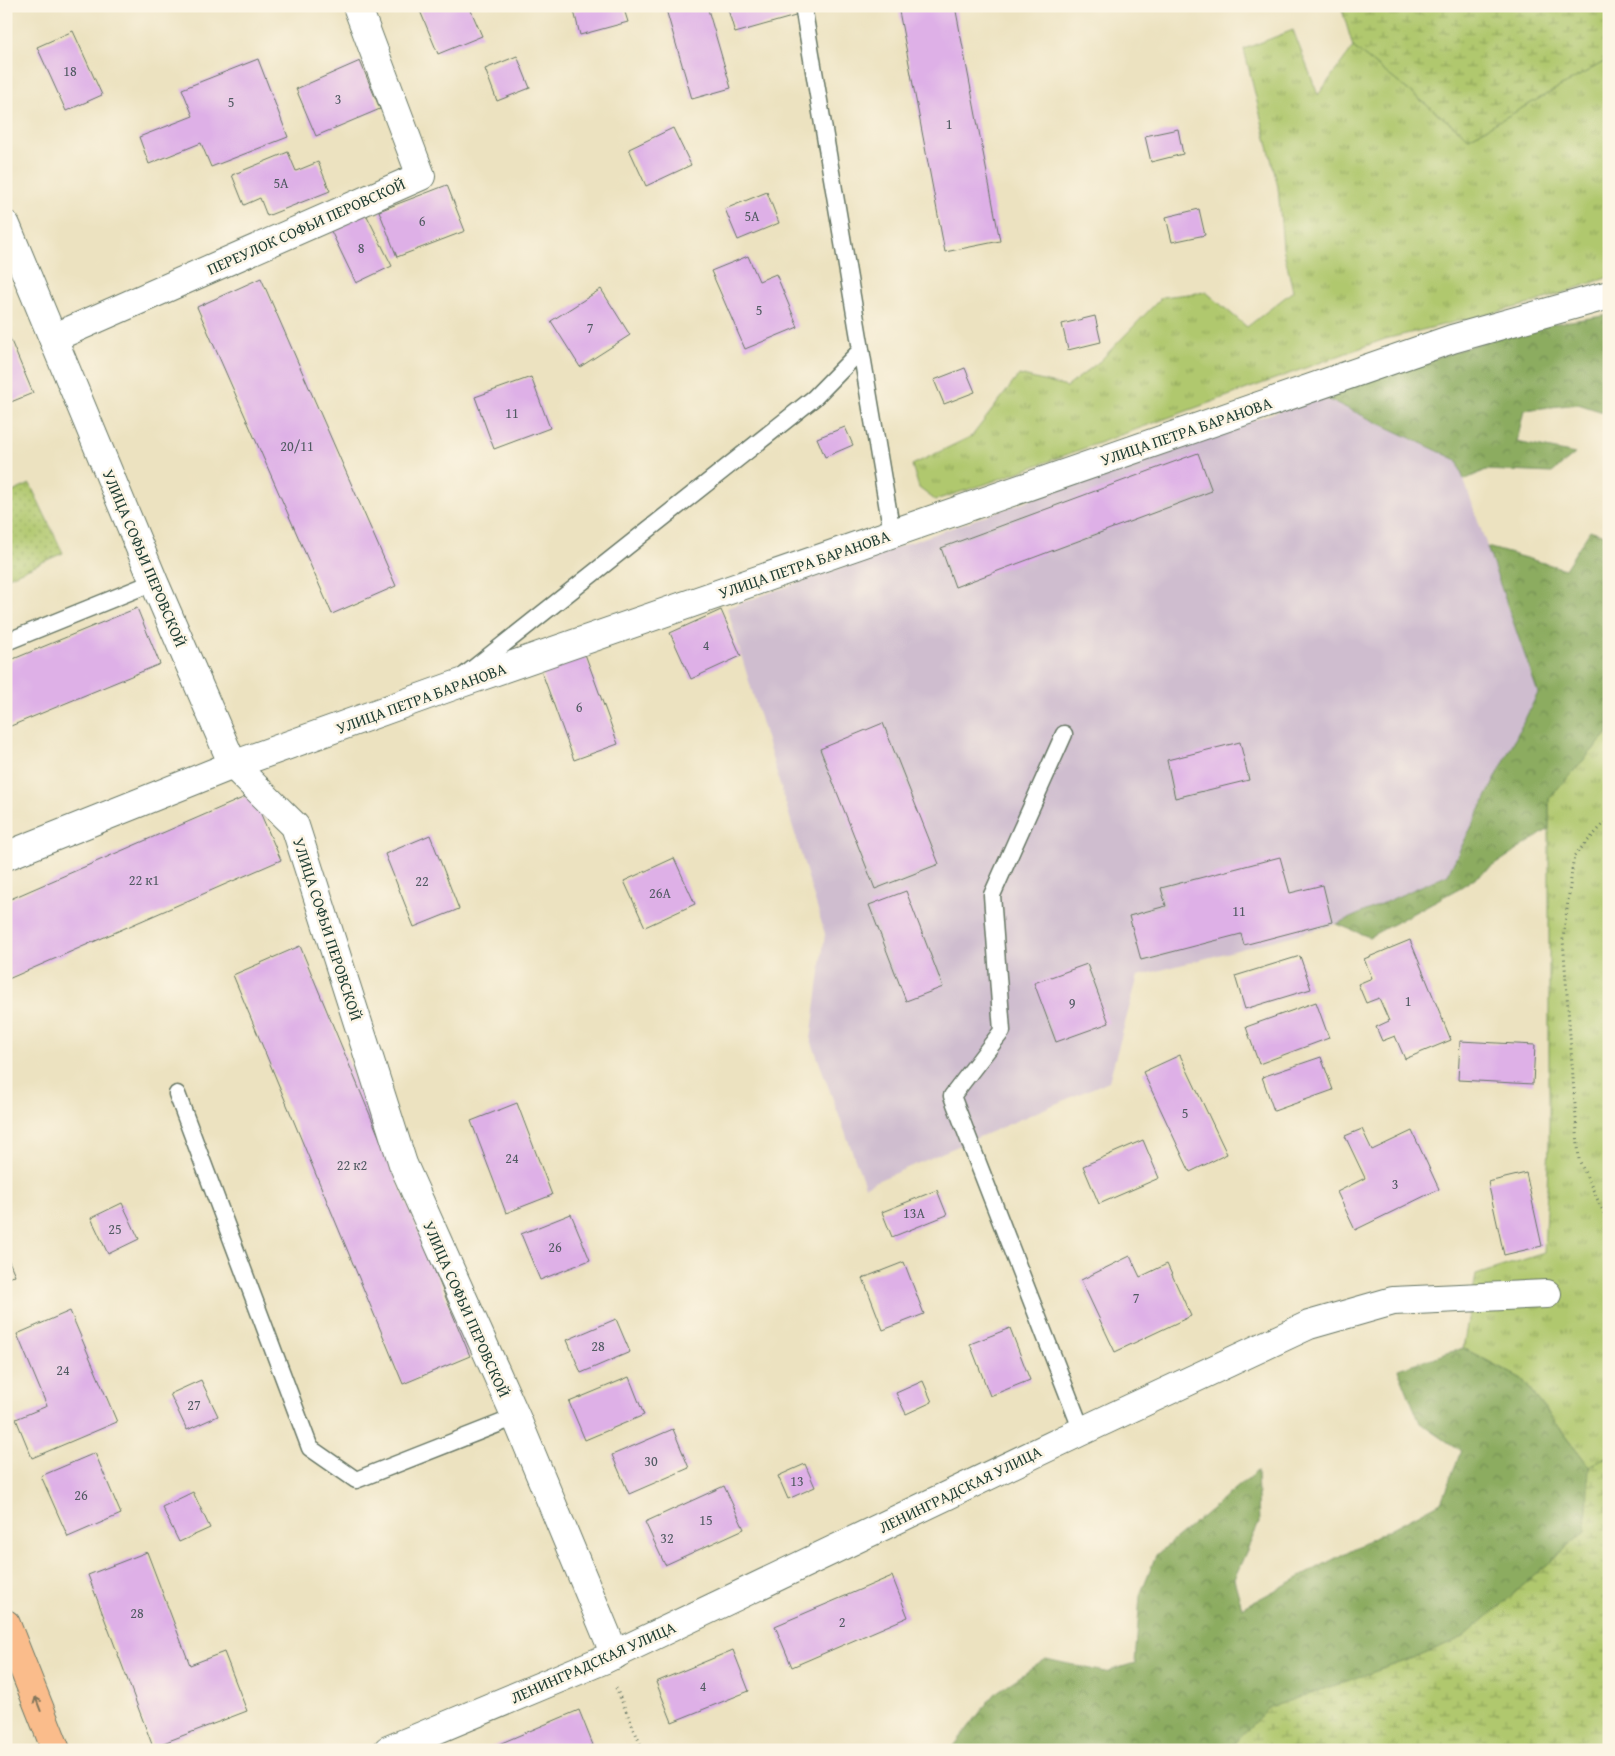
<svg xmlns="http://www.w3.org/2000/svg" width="1615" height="1756" viewBox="0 0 1615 1756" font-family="'Gentium Book Plus',serif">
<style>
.industrial{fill:#cfbdcf}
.grass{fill:url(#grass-tufts);stroke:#688251}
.forest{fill:url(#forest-crowns);stroke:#56744a}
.wetland{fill:url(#wetland-marsh);stroke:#688251}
.park{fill:url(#park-dots);stroke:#688251}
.building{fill:#deb0e7}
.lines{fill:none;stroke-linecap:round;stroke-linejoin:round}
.lane-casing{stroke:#677765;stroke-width:19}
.street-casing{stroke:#677765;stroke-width:30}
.primary-casing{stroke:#677765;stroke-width:30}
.path{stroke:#677765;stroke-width:3;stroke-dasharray:1 4;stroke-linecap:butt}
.lane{stroke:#fff;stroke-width:16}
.street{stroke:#fff;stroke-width:28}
.primary{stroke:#fabc8b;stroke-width:28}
.oneway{stroke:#82765b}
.labels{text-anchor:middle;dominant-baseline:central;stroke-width:5;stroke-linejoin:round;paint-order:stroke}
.number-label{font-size:14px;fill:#4f5a61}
.street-label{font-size:16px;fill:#1f3d34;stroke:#fcf5e5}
</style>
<defs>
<pattern id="grass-tufts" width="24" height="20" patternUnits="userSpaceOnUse" patternTransform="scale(1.25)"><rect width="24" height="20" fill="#b0c86e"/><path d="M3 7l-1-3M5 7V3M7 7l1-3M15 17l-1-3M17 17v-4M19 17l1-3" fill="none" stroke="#8fa45b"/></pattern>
<pattern id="forest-crowns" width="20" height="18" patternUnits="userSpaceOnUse" patternTransform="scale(1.25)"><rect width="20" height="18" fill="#8cac61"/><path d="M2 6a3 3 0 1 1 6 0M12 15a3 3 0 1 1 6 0" fill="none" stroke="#728d51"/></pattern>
<pattern id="wetland-marsh" width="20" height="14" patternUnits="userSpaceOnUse" patternTransform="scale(1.25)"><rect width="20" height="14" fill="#b0c86e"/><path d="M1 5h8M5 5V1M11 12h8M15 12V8" fill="none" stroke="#8fa45b"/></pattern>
<pattern id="park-dots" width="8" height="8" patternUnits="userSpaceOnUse" patternTransform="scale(1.25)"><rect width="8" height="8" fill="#b0c86e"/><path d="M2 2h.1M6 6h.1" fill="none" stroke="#8fa45b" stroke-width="1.8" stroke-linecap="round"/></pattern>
</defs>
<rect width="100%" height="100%" fill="#fcf5e5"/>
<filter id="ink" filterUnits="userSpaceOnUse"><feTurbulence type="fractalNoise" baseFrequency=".02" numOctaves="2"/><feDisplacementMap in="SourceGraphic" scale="10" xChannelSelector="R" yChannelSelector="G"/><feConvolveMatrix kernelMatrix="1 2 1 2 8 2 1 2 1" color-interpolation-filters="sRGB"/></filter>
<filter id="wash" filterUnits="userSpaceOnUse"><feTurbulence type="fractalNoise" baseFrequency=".0096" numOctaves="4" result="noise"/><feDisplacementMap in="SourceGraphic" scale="20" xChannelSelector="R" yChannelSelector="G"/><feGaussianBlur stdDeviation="1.12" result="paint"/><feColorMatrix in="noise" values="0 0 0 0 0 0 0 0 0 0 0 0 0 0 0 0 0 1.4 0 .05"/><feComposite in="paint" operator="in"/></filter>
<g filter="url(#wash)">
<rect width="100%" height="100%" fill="#ece2c0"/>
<path class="industrial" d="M1321,396L1457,460L1538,693L1448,874L1337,924L1138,976L1109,1081L865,1186L811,1040L825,934L727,608Z"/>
<g class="grass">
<path d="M1293,30L1318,95L1353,47L1469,138L1609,59V277L1530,304L1385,339L983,485L935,500L919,488L912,465L972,436L1019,375L1067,387L1100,361L1162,297L1206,292L1247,327L1293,291L1283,248L1278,187L1244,49Z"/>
<path d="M1609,732V1455L1589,1466L1522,1379L1463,1348L1476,1275L1544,1253L1549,1145V798Z"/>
</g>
<g class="forest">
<path d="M1609,315V414L1578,404L1524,410L1517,442L1575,454L1552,473L1486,470L1464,480L1457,460L1321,396L1526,328Z"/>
<path d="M1590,530L1609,537V732L1549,798V829L1461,887L1369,937L1337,924L1448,874L1538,693L1487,547L1565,569Z"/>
<path d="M1463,1348L1522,1379L1589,1466L1586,1531L1464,1637L1403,1662L1269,1708L1228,1750H951L994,1694L1046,1659L1105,1672L1135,1663L1140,1595L1156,1555L1257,1471L1259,1523L1234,1579L1242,1608L1441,1502L1461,1451L1420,1423L1398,1369Z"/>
</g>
<g class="wetland">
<path d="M1341,6H1609V59L1469,138L1353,47Z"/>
<path d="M1609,1455V1726L1607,1742L1594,1750H1228L1268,1708L1403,1662L1464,1637L1586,1531L1589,1466Z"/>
</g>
<path class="park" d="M30,484L63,553L6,578V495Z"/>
<g id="blocks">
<g class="building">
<path d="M418,6H469L482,36L438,54Z"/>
<path d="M591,6H623L628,22L580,35L574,11Z"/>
<path d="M665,6H707L731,88L692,99Z"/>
<path d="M727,6H796L799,15L735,33Z"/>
<path d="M898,6H955L1000,241L945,252Z"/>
<path d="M73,31L102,95L66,111L37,47Z"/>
<path d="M517,56L530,88L497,101L485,69Z"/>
<path d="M258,59L288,137L211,167L201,143L149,164L139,137L193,116L182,89Z"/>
<path d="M360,61L380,109L316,136L296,89Z"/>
<path d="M673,128L691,165L646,186L629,149Z"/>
<path d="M1178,129L1183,154L1151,162L1145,136Z"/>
<path d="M288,152L296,171L318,162L330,191L267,216L260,198L244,205L232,175Z"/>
<path d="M447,185L465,231L397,257L379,211Z"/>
<path d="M767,192L779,223L738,240L725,209Z"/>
<path d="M1199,209L1205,235L1172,242L1166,217Z"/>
<path d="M365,212L392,266L356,283L330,229Z"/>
<path d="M748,256L759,281L776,274L798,327L745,349L711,271Z"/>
<path d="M261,278L396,586L332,614L197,307Z"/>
<path d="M601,289L630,335L580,367L551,321Z"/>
<path d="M1095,316L1101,342L1068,350L1062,324Z"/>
<path d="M6,329L33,393L6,404Z"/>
<path d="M965,368L975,392L944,404L934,380Z"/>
<path d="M531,377L550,428L494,449L475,397Z"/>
<path d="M845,427L853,445L825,457L817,438Z"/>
<path d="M1198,453L1212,491L955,587L941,548Z"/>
<path d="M137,608L160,664L6,728V662Z"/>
<path d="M721,610L741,656L691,679L670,633Z"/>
<path d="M585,654L618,744L574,760L541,670Z"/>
<path d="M883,723L939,864L875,889L820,749Z"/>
<path d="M1240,742L1249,780L1175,798L1167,760Z"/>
<path d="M252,794L281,860L6,980V901Z"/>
<path d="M430,835L459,909L414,927L385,854Z"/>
<path d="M1280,857L1290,893L1323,885L1332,922L1244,945L1241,934L1141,960L1129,916L1166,906L1161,888Z"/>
<path d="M674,858L695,904L645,927L624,881Z"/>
<path d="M906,891L943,987L906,1001L869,905Z"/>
<path d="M1410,940L1451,1040L1405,1059L1395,1036L1382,1041L1376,1027L1389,1021L1379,998L1366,1003L1358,984L1372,978L1364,959Z"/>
<path d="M300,946L470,1356L403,1384L233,975Z"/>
<path d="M1300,956L1311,989L1245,1009L1235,976Z"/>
<path d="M1087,964L1109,1023L1056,1042L1034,983Z"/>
<path d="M1316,1002L1329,1038L1259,1064L1246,1027Z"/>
<path d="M1460,1041L1535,1045L1533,1084L1458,1080Z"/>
<path d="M1180,1055L1227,1154L1190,1172L1143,1072Z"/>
<path d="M1321,1057L1333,1090L1274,1111L1262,1077Z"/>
<path d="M517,1103L552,1195L506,1213L471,1121Z"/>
<path d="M1362,1129L1372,1150L1412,1131L1439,1189L1355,1230L1337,1192L1365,1178L1345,1136Z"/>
<path d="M1143,1140L1159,1178L1099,1204L1083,1166Z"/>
<path d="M1526,1173L1542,1246L1504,1255L1488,1182Z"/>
<path d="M937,1190L947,1215L892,1237L882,1212Z"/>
<path d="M122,1203L139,1239L108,1254L91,1218Z"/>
<path d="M571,1214L590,1260L540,1280L521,1234Z"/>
<path d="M6,1254L15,1275L6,1279Z"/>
<path d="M1130,1256L1140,1277L1167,1264L1191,1316L1115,1352L1081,1280Z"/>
<path d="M904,1262L924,1314L883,1330L863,1278Z"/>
<path d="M70,1311L117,1422L32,1458L16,1419L47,1406L17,1334Z"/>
<path d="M616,1319L630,1352L581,1373L567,1340Z"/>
<path d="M1010,1328L1030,1380L990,1396L970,1344Z"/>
<path d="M629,1377L644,1415L585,1440L569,1402Z"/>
<path d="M201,1380L218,1416L187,1430L170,1394Z"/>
<path d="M923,1381L932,1402L906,1414L896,1393Z"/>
<path d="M673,1429L689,1468L629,1494L612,1455Z"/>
<path d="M95,1453L121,1514L68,1537L41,1476Z"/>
<path d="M805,1464L815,1487L788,1499L778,1476Z"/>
<path d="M724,1486L744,1529L665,1565L645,1522Z"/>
<path d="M193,1492L210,1528L179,1542L162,1507Z"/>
<path d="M147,1552L190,1665L224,1652L247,1711L153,1747L88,1575Z"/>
<path d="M892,1576L908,1617L792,1667L775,1626Z"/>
<path d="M733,1650L749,1691L672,1722L656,1682Z"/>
<path d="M579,1710L593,1745L581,1750H485Z"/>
</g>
</g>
</g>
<g filter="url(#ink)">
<use href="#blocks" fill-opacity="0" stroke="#677765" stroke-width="1"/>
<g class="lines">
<g class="lane-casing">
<g id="lane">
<path d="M803,6L892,533"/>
<path d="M6,642L154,582"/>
<path d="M465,675L814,398L861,350"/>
<path d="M1064,734L992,895L1002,1031L952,1096L1082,1431"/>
<path d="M177,1094L310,1448L356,1480L516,1417"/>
</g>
</g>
<g class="street-casing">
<g id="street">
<path d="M6,225L154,582L233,765L295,826L403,1164L516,1417L615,1655"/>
<path d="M53,338L421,176L357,6"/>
<path d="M6,856L233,765L450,687L1452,339L1609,295"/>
<path d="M388,1750L603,1660L1082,1431L1309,1325L1393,1301L1547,1294"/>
</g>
</g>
<g class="primary-casing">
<path id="primary" d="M6,1624L56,1750"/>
</g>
<g class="path">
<path d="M1609,818L1574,856L1563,939L1579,1160L1609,1224"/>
<path d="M616,1688L643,1750"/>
</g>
<use href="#lane" class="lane"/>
<use href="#street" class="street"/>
<use href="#primary" class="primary"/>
</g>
<defs><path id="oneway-shaft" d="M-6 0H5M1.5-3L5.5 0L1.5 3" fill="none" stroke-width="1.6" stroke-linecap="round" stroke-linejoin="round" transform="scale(1.25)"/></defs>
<use class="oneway" href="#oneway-shaft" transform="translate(38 1704) rotate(-111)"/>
</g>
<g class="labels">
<g class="number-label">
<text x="70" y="71">18</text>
<text x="338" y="99">3</text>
<text x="231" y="102">5</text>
<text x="949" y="124">1</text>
<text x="281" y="183">5А</text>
<text x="752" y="216">5А</text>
<text x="422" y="221">6</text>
<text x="361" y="248">8</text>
<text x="759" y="310">5</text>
<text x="590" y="328">7</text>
<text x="512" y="413">11</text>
<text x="297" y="446">20/11</text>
<text x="706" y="645">4</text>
<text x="579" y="707">6</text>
<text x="144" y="880">22 к1</text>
<text x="422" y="881">22</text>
<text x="660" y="893">26А</text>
<text x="1239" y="911">11</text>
<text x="1408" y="1001">1</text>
<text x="1072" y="1003">9</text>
<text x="1185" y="1113">5</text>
<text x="512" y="1158">24</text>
<text x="352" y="1165">22 к2</text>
<text x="1395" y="1184">3</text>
<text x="914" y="1213">13А</text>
<text x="115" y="1229">25</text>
<text x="555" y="1247">26</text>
<text x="1136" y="1298">7</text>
<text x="598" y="1346">28</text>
<text x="63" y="1370">24</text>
<text x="194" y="1405">27</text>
<text x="651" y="1461">30</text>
<text x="797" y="1481">13</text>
<text x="81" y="1495">26</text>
<text x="706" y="1520">15</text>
<text x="667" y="1538">32</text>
<text x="137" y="1613">28</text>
<text x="842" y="1622">2</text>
<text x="703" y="1686">4</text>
</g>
<g class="street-label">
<text transform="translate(306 226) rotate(-24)">ПЕРЕУЛОК СОФЬИ ПЕРОВСКОЙ</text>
<text transform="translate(1186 431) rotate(-19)">УЛИЦА ПЕТРА БАРАНОВА</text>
<text transform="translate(145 558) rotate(67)">УЛИЦА СОФЬИ ПЕРОВСКОЙ</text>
<text transform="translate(804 564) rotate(-19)">УЛИЦА ПЕТРА БАРАНОВА</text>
<text transform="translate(421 698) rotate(-20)">УЛИЦА ПЕТРА БАРАНОВА</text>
<text transform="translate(328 929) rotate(72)">УЛИЦА СОФЬИ ПЕРОВСКОЙ</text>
<text transform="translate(467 1309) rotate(66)">УЛИЦА СОФЬИ ПЕРОВСКОЙ</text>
<text transform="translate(960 1489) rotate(-26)">ЛЕНИНГРАДСКАЯ УЛИЦА</text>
<text transform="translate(593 1662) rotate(-24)">ЛЕНИНГРАДСКАЯ УЛИЦА</text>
</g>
</g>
<rect width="1615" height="1756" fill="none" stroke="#fcf5e5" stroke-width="25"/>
</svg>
